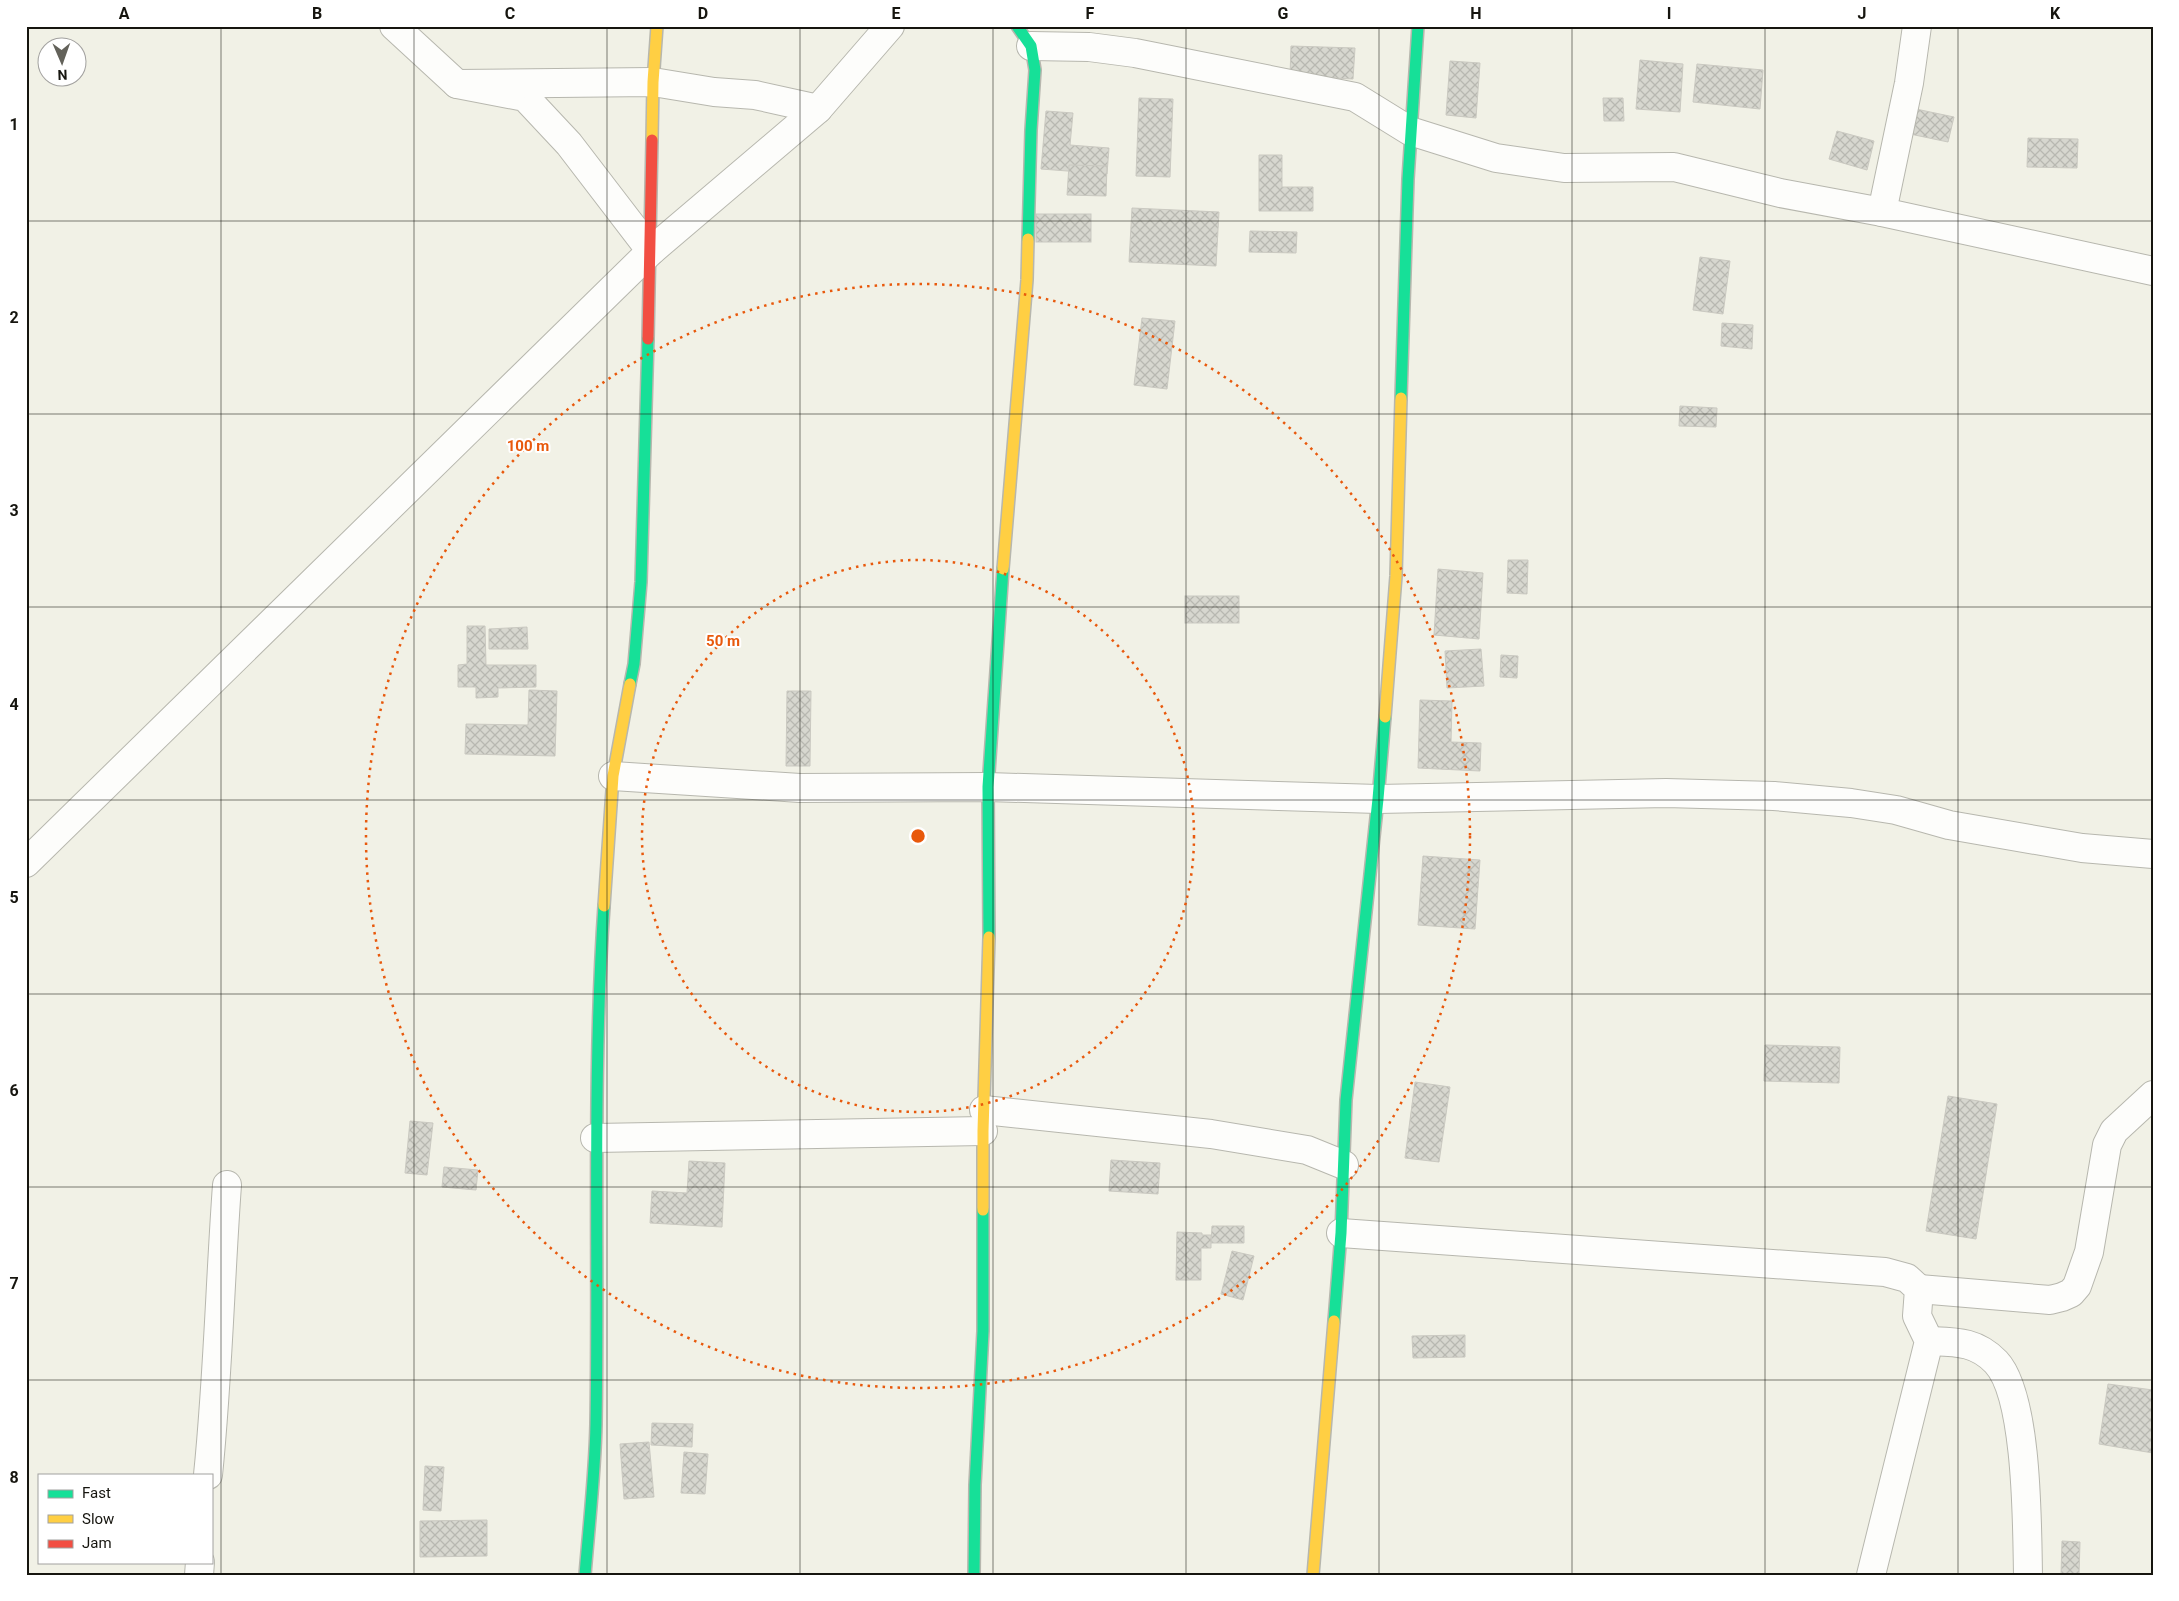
<svg xmlns="http://www.w3.org/2000/svg" width="2179" height="1601" viewBox="0 0 2179 1601" font-family="Roboto,sans-serif">
<style>
.building{fill:url(#building-cross-hatch);stroke:#cac9c1}
.lines{fill:none;stroke-linecap:round;stroke-linejoin:round}
.street-casing{stroke:#b7b7ae;stroke-width:30}
.fast-casing{stroke:#b7b7ae;stroke-width:14}
.slow-casing{stroke:#b7b7ae;stroke-width:14}
.jam-casing{stroke:#b7b7ae;stroke-width:14}
.street{stroke:#fdfdfb;stroke-width:28}
.fast{stroke:#16e098;stroke-width:11}
.slow{stroke:#ffcf43;stroke-width:11}
.jam{stroke:#f24e42;stroke-width:11}
.grid{fill:none;stroke:#16150f;stroke-width:1;stroke-opacity:0.55}
.ring{fill:none;stroke:#e8590c;stroke-width:2.5;stroke-dasharray:2.5 5}
.centre{fill:#e8590c;stroke:#fff;stroke-width:2.5}
.ring-label{font-size:15px;text-anchor:middle;font-weight:bold;fill:#e8590c;stroke:#fff;stroke-width:4;stroke-linejoin:round;paint-order:stroke}
.neatline{fill:none;stroke:#16150f;stroke-width:2}
.grid-label{font-size:16px;text-anchor:middle;font-weight:bold;fill:#16150f}
</style>
<defs>
<pattern id="building-cross-hatch" width="8" height="8" patternUnits="userSpaceOnUse" patternTransform="scale(1.25)"><rect width="8" height="8" fill="#d7d7cf"/><path d="M0 0l8 8M0 8l8-8" fill="none" stroke="#b8b8b1"/></pattern>
</defs>
<rect width="100%" height="100%" fill="#f1f1e6"/>
<g class="building">
<path d="M1291,46L1355,48L1353,79L1290,76Z"/>
<path d="M1640,60L1683,64L1680,112L1636,109Z"/>
<path d="M1450,61L1480,63L1476,118L1446,115Z"/>
<path d="M1697,64L1763,70L1760,109L1693,102Z"/>
<path d="M1139,98L1173,99L1170,177L1136,176Z"/>
<path d="M1603,98H1623L1624,121H1604Z"/>
<path d="M1916,109L1954,117L1948,142L1910,134Z"/>
<path d="M1046,111L1073,113L1070,145L1109,148L1107,174L1041,169Z"/>
<path d="M1837,131L1874,141L1867,170L1829,159Z"/>
<path d="M2028,138L2078,139L2077,168L2027,167Z"/>
<path d="M1259,155H1282V187H1313V211H1259Z"/>
<path d="M1069,165L1107,166L1106,196L1067,195Z"/>
<path d="M1132,208L1219,212L1216,266L1129,262Z"/>
<rect x="1036" y="214" width="55" height="28"/>
<path d="M1250,231L1297,232L1296,253L1249,252Z"/>
<path d="M1700,257L1730,261L1723,314L1693,310Z"/>
<path d="M1142,318L1175,321L1167,389L1134,385Z"/>
<path d="M1722,323L1753,325L1752,349L1721,346Z"/>
<path d="M1680,406L1717,408L1716,427L1679,426Z"/>
<path d="M1508,560H1528L1527,594L1507,593Z"/>
<path d="M1438,569L1483,573L1479,639L1434,635Z"/>
<rect x="1185" y="596" width="54" height="27"/>
<path d="M467,626H485L486,665H536V687L498,688V697L476,698V687H458V665L467,664Z"/>
<path d="M527,627L528,649H489V629Z"/>
<path d="M1481,649L1484,686L1447,688L1445,651Z"/>
<path d="M1501,655L1518,656L1517,678L1500,677Z"/>
<path d="M529,690L557,691L555,756L465,754L466,724L528,725Z"/>
<path d="M787,691H811L810,766H786Z"/>
<path d="M1420,700L1452,701L1451,742L1481,743L1480,771L1418,768Z"/>
<path d="M1423,856L1480,860L1475,929L1418,925Z"/>
<path d="M1765,1045L1840,1047L1839,1083L1764,1081Z"/>
<path d="M1415,1082L1450,1087L1439,1162L1405,1158Z"/>
<path d="M1948,1096L1997,1104L1976,1239L1926,1231Z"/>
<path d="M410,1121L433,1123L427,1175L405,1173Z"/>
<path d="M1111,1160L1160,1163L1158,1194L1109,1191Z"/>
<path d="M689,1161L725,1163L722,1227L650,1223L652,1191L687,1193Z"/>
<path d="M444,1167L478,1170L476,1190L442,1187Z"/>
<path d="M1212,1226H1244V1243H1211Z"/>
<path d="M1177,1232L1202,1233V1235H1211V1248H1201V1280H1176Z"/>
<path d="M1232,1251L1254,1256L1243,1300L1221,1294Z"/>
<path d="M1465,1335V1357L1413,1358L1412,1336Z"/>
<path d="M2108,1384L2153,1390V1453L2099,1444Z"/>
<path d="M652,1423L693,1424L692,1447L651,1445Z"/>
<path d="M649,1442L654,1497L624,1499L620,1444Z"/>
<path d="M684,1452L708,1454L705,1494L681,1493Z"/>
<path d="M425,1466L444,1467L441,1511L423,1510Z"/>
<path d="M487,1520V1556L420,1557V1521Z"/>
<path d="M2062,1541L2080,1542L2079,1575H2061Z"/>
</g>
<g class="lines">
<g class="street-casing">
<g id="street">
<path d="M394,26L457,84L525,97L569,144L651,251"/>
<path d="M1031,46L1089,47L1135,53L1355,97L1410,131L1496,158L1564,168L1674,167L1780,193L1882,212L2153,271"/>
<path d="M457,84L653,82L714,92L755,95L818,109"/>
<path d="M1882,212L1909,83L1917,26"/>
<path d="M613,776L800,788L988,787L1378,799L1666,793L1774,796L1851,803L1896,810L1949,825L2082,848L2153,854"/>
<path d="M26,863L651,251L818,109L890,26"/>
<path d="M984,1110L1211,1134L1307,1150L1344,1165"/>
<path d="M595,1138L983,1131"/>
<path d="M1341,1233L1885,1272L1907,1278L1919,1289L1917,1316L1929,1341L1871,1575"/>
<path d="M1919,1289L2050,1300L2062,1297L2071,1293L2077,1286L2089,1252L2107,1145L2114,1131L2153,1095"/>
<path d="M1929,1341C1955,1342 1976,1341 1996,1362C2028,1396 2027,1526 2028,1575"/>
<path d="M208,1475C218,1378 220,1281 227,1185"/>
<path d="M199,1575L200,1562"/>
</g>
</g>
<g class="fast-casing">
<g id="fast">
<path d="M1017,26L1031,46L1035,70L1031,130L1028,239"/>
<path d="M1401,398L1408,179L1418,26"/>
<path d="M630,684L634,664L641,582L648,339"/>
<path d="M989,937L988,787L1003,569"/>
<path d="M1334,1321L1341,1233L1346,1100L1378,799L1385,717"/>
<path d="M585,1575C589,1525 595,1474 596,1424C599,1251 592,1079 604,906"/>
<path d="M974,1575L975,1485L983,1331V1210"/>
</g>
</g>
<g class="slow-casing">
<g id="slow">
<path d="M652,140L653,82L657,26"/>
<path d="M1003,569L1027,280L1028,239"/>
<path d="M1385,717L1396,576L1401,398"/>
<path d="M604,906L613,776L630,684"/>
<path d="M983,1210V1131L989,937"/>
<path d="M1313,1575L1334,1321"/>
</g>
</g>
<g class="jam-casing">
<path id="jam" d="M648,339L652,140"/>
</g>
<use href="#street" class="street"/>
<use href="#fast" class="fast"/>
<use href="#slow" class="slow"/>
<use href="#jam" class="jam"/>
</g>
<path class="grid" d="M221,26V1575M414,26V1575M607,26V1575M800,26V1575M993,26V1575M1186,26V1575M1379,26V1575M1572,26V1575M1765,26V1575M1958,26V1575M26,221H2153M26,414H2153M26,607H2153M26,800H2153M26,994H2153M26,1187H2153M26,1380H2153"/>
<g class="ring">
<circle cx="918" cy="836" r="276"/>
<circle cx="918" cy="836" r="552"/>
</g>
<circle cx="918" cy="836" r="8" class="centre"/>
<g class="ring-label">
<text x="528" y="451">100 m</text>
<text x="723" y="646">50 m</text>
</g>
<rect width="2179" height="1601" fill="none" stroke="#ffffff" stroke-width="55"/>
<rect x="38" y="1474" width="175" height="90" fill="#ffffff" stroke="#a2a19f"/>
<rect x="48" y="1490" width="25" height="8" fill="#16e098" stroke="#a2a19f"/>
<text x="82" y="1498" font-size="15" fill="#16150f">Fast</text>
<rect x="48" y="1515" width="25" height="8" fill="#ffcf43" stroke="#a2a19f"/>
<text x="82" y="1524" font-size="15" fill="#16150f">Slow</text>
<rect x="48" y="1540" width="25" height="8" fill="#f24e42" stroke="#a2a19f"/>
<text x="82" y="1548" font-size="15" fill="#16150f">Jam</text>
<g transform="translate(62 62) rotate(178)"><circle r="24" fill="#ffffff" stroke="#a2a19f"/>
<path d="M0-4L9 19L0 12L-9 19Z" fill="#63625a"/>
<text y="-8" font-size="14" font-weight="bold" text-anchor="middle" fill="#16150f">N</text>
</g>
<rect x="28" y="28" width="2124" height="1546" class="neatline"/>
<g class="grid-label">
<text x="124" y="19">A</text>
<text x="317" y="19">B</text>
<text x="510" y="19">C</text>
<text x="703" y="19">D</text>
<text x="896" y="19">E</text>
<text x="1090" y="19">F</text>
<text x="1283" y="19">G</text>
<text x="1476" y="19">H</text>
<text x="1669" y="19">I</text>
<text x="1862" y="19">J</text>
<text x="2055" y="19">K</text>
<text x="14" y="130">1</text>
<text x="14" y="323">2</text>
<text x="14" y="516">3</text>
<text x="14" y="710">4</text>
<text x="14" y="903">5</text>
<text x="14" y="1096">6</text>
<text x="14" y="1289">7</text>
<text x="14" y="1483">8</text>
</g>
</svg>
